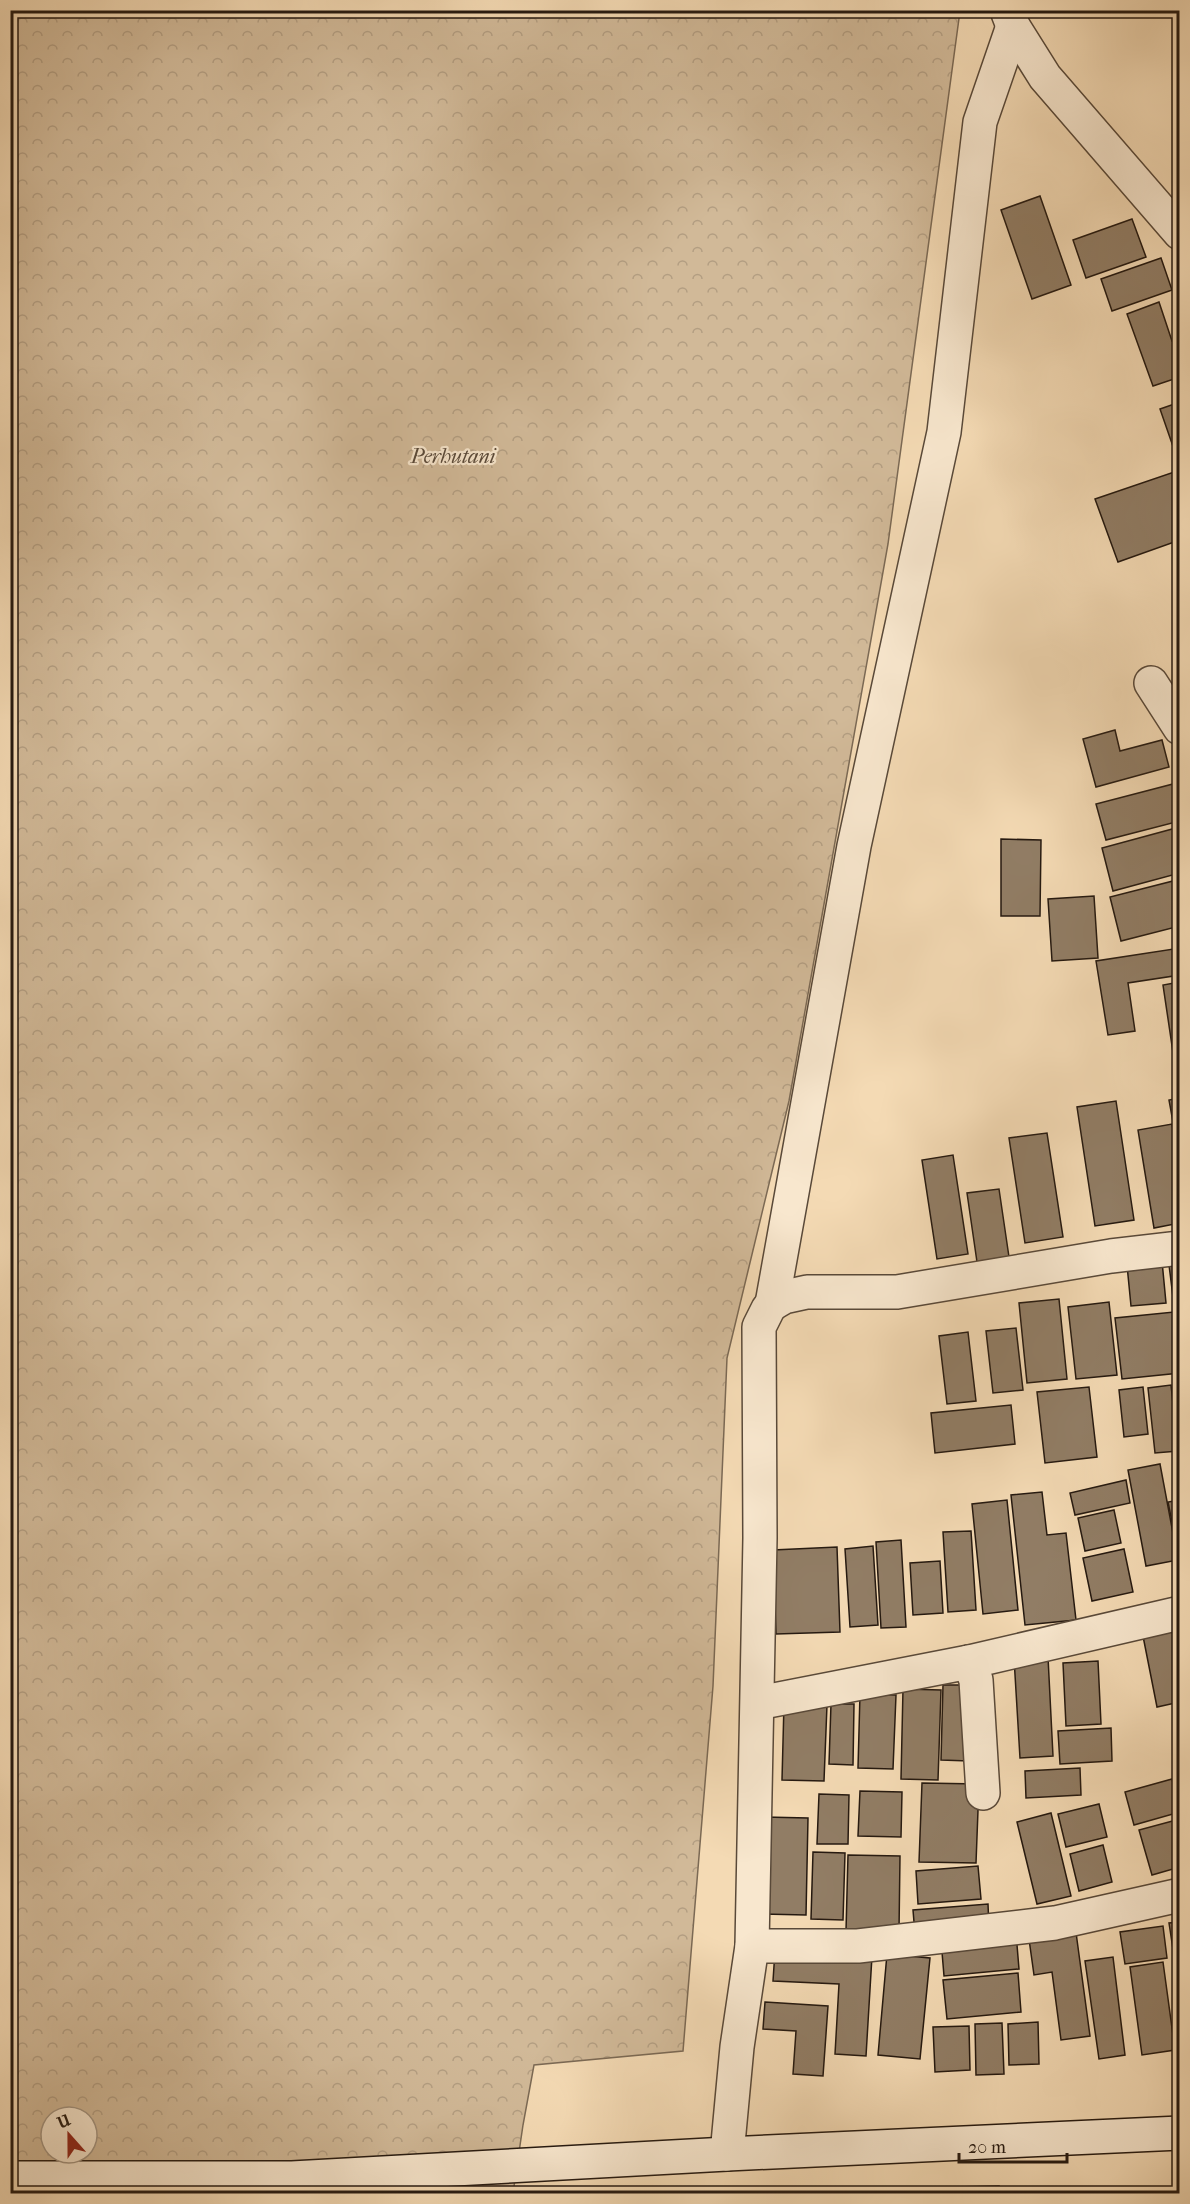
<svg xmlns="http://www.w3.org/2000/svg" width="1190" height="2204" viewBox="0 0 1190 2204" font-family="'IM FELL French Canon',serif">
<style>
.forest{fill:url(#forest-crowns);stroke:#7b6954;stroke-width:1.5;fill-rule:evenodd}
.building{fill:#917d65;stroke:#251910;stroke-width:1.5}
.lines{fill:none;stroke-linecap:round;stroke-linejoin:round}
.street-casing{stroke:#594939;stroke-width:36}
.secondary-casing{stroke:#251910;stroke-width:36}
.street{stroke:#f8e7ce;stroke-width:33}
.secondary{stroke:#f8e7ce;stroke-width:33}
.labels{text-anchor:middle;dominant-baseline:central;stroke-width:4.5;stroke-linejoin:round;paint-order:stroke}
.park-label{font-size:20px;font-style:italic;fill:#594939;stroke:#f8e7ce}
</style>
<defs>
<pattern id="forest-crowns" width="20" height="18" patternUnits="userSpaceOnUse" patternTransform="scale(1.5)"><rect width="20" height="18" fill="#d1b998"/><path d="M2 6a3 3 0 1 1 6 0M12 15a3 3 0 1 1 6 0" fill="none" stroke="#b39e82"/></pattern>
</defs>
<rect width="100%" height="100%" fill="#f4dab4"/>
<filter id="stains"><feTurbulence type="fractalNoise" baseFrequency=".00333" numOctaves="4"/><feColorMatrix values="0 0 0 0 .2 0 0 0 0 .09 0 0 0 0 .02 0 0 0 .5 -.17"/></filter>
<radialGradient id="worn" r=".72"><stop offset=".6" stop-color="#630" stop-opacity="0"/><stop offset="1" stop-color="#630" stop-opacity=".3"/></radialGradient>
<path class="forest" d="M11,11H960L888,544L789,1101L727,1358L713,1686L683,2051L534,2065L523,2125L513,2193L11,2194ZM51,2117H87V2153H51Z"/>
<g class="building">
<path d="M1040,196L1071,285L1032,299L1001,210Z"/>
<path d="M1132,219L1146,257L1086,278L1073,240Z"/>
<path d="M1161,258L1172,290L1112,311L1101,279Z"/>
<path d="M1159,302L1172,341L1180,339V377L1153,386L1127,314Z"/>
<path d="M1180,402V454L1176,455L1160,409Z"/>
<path d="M1180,470V540L1118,562L1095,499Z"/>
<path d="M1115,730L1120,751L1162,740L1169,767L1096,787L1083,739Z"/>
<path d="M1173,784L1180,810V821L1106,840L1096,804Z"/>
<path d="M1176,828L1180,843V873L1113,891L1102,848Z"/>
<path d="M1001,839L1041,840L1040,916H1001Z"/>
<path d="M1177,880L1180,888V926L1121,941L1110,897Z"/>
<path d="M1094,896L1098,958L1052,961L1048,899Z"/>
<path d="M1180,948V975L1128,983L1135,1031L1108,1035L1096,961Z"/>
<path d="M1180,982V1065L1175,1066L1163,985Z"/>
<path d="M1180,1098V1132L1175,1133L1169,1100Z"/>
<path d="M1116,1101L1134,1220L1095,1226L1077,1107Z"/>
<path d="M1172,1124L1180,1173V1223L1154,1228L1138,1130Z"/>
<path d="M1047,1133L1063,1237L1025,1243L1009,1138Z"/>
<path d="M953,1155L968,1254L937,1259L922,1160Z"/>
<path d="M999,1189L1009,1257L977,1262L967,1193Z"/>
<path d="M1180,1255V1296L1173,1297L1168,1257Z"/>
<path d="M1162,1261L1166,1303L1131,1306L1127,1265Z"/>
<path d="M1059,1299L1067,1379L1027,1383L1019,1303Z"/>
<path d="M1109,1302L1117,1375L1076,1379L1068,1307Z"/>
<path d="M1174,1312L1180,1373L1122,1379L1115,1318Z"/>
<path d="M1016,1328L1023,1390L993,1393L986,1331Z"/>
<path d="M968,1332L976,1401L947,1404L939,1336Z"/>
<path d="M1171,1385L1178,1451L1155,1453L1148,1388Z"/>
<path d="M1089,1387L1097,1457L1045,1463L1037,1392Z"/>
<path d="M1143,1387L1148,1434L1124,1437L1119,1390Z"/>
<path d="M1011,1405L1015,1444L935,1453L931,1413Z"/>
<path d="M1160,1464L1178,1560L1146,1566L1128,1470Z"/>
<path d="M1126,1480L1130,1503L1075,1515L1070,1493Z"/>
<path d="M1042,1492L1047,1535L1066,1533L1076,1620L1025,1625L1011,1495Z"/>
<path d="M1007,1500L1018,1610L983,1614L972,1504Z"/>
<path d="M1180,1500V1557H1179L1168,1502Z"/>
<path d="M1114,1510L1121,1543L1085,1551L1078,1518Z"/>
<path d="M971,1531L976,1610L948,1612L943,1532Z"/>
<path d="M901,1540L906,1627L881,1628L876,1542Z"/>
<path d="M873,1546L878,1625L850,1627L845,1549Z"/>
<path d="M837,1547L840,1632L776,1634L773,1550Z"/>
<path d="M1124,1549L1133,1592L1092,1601L1083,1558Z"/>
<path d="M940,1561L943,1613L913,1615L910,1563Z"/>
<path d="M1180,1623V1702L1157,1707L1142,1631Z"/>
<path d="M1048,1657L1053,1756L1020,1758L1014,1658Z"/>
<path d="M1098,1661L1101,1724L1066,1726L1063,1663Z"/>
<path d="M943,1685H972L969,1761L941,1760Z"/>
<path d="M903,1689L941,1690L938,1780L901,1779Z"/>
<path d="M860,1694L896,1695L893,1769L858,1768Z"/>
<path d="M784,1704L827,1705L824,1781L782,1780Z"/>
<path d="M831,1704H854L853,1765L829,1764Z"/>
<path d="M1111,1728L1112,1761L1060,1764L1058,1731Z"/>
<path d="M1080,1768L1081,1795L1026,1798L1025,1771Z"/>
<path d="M1172,1779L1180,1812L1134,1825L1125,1792Z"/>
<path d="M922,1783L979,1784L976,1863L919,1862Z"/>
<path d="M860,1791L902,1792L901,1837L858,1836Z"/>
<path d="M819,1794L849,1795L848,1844H817Z"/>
<path d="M1099,1804L1107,1837L1066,1847L1058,1814Z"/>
<path d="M1051,1813L1071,1896L1037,1904L1017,1822Z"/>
<path d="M764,1817L808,1818L806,1915L761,1914Z"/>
<path d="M1180,1819V1867L1152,1875L1139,1830Z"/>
<path d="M1103,1845L1112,1882L1079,1891L1070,1854Z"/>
<path d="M813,1852L845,1853L843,1920L811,1919Z"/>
<path d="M848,1855L900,1856L899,1931H846Z"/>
<path d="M978,1866L981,1899L918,1904L916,1871Z"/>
<path d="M988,1904L989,1928L915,1934L913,1910Z"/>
<path d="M1180,1922V1955L1174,1956L1169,1923Z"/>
<path d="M1075,1925L1090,2036L1061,2040L1052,1972L1034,1975L1028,1932Z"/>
<path d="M1163,1926L1167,1958L1125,1964L1120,1932Z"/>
<path d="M1016,1933L1019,1969L944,1976L941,1940Z"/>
<path d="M775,1951L872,1956L866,2056L835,2054L839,1984L773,1981Z"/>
<path d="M887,1954L930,1958L920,2059L878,2055Z"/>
<path d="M1113,1957L1125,2055L1099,2059L1085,1961Z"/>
<path d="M1163,1962L1175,2050L1142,2055L1130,1967Z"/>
<path d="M1174,1964H1180V2002Z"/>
<path d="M1018,1973L1021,2012L947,2019L943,1980Z"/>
<path d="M765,2002L828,2006L823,2076L793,2074L796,2031L763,2029Z"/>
<path d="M1038,2022L1039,2064L1009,2065L1008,2024Z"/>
<path d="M1002,2023L1004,2074L976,2075L975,2024Z"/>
<path d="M969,2026L970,2070L935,2072L933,2027Z"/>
<path d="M999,2186V2194H955V2187Z"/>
</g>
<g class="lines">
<g class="street-casing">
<g id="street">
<path d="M1008,13L1013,26L1045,77L1180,233"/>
<path d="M1151,683L1180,728"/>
<path d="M772,1304L854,846L944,432L980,122L1013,26"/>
<path d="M969,1662L976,1680L983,1793"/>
<path d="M758,1703L969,1662L1180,1613"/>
<path d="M752,1946H858L1055,1923L1180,1895"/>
<path d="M727,2154L737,2047L752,1946L760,1538L759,1327L768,1309L772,1304L784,1297L807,1292H897L1111,1256L1180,1248"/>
</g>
</g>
<g class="secondary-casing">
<path id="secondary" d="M10,2178H292L727,2154L1180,2133"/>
</g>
<use href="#street" class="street"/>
<use href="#secondary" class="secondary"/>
</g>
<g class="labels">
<g class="park-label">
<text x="453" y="456">Perhutani</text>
</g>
</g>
<rect width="1190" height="2204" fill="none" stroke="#f4dab4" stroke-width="36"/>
<rect x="12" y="12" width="1166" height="2180" fill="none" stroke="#251910" stroke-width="3"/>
<rect x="18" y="18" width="1154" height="2168" fill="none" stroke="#251910" stroke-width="1.5"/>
<g transform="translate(69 2135) rotate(339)"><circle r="28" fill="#f8e7ce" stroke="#a49582" stroke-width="1.5"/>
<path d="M0-4.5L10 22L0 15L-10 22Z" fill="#8f2418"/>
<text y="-9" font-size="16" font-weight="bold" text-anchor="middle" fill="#251910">U</text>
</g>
<path d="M959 2153v9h108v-9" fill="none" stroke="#251910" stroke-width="3"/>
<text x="968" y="2153" font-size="18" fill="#251910" stroke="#f8e7ce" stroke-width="4.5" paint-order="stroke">20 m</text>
<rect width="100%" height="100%" filter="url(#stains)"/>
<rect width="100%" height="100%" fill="url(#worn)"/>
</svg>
